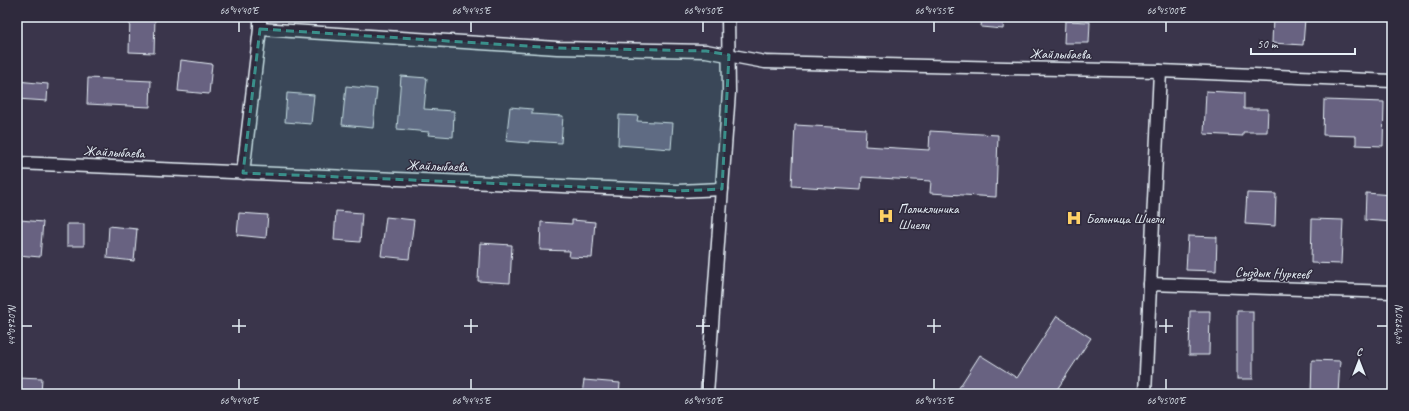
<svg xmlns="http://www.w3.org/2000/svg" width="1409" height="411" viewBox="0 0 1409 411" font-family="Caveat,sans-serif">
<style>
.building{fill:#676281;stroke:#e8f1f8}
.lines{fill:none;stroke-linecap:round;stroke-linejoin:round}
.street-casing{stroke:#e8f1f8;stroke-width:15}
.street{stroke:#2f2a3d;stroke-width:12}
.marked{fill:#3a8f8a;fill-opacity:0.2;stroke:#3a8f8a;stroke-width:3;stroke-dasharray:8 5;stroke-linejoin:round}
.ticks{fill:none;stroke:#e8f1f8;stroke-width:1.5}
.labels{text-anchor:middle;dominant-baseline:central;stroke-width:3;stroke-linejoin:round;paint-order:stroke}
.street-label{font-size:14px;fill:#e8f1f8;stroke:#2f2a3d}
.poi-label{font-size:14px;fill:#e8f1f8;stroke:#2f2a3d;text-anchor:start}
.neatline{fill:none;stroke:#e8f1f8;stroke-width:1.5}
.ticks-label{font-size:10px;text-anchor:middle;fill:#e8f1f8}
</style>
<rect width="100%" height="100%" fill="#3a354b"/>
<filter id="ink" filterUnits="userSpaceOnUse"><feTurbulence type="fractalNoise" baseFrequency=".025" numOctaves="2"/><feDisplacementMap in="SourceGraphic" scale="8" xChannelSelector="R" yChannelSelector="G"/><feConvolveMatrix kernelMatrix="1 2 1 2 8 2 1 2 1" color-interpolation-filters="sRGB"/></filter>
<g filter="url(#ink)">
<g class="building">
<path d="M130,17H155L154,53L129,52Z"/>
<path d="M982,17H1004L1003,29L981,27Z"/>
<path d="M1273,17L1305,19L1303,45L1272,43Z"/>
<path d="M1065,21L1090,22L1089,43H1064Z"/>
<path d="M181,60L212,64L209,94L178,91Z"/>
<path d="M401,76L427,78L424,109L454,111L453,137L428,135L429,132L397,129Z"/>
<path d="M88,78L151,81L150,107L87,104Z"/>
<path d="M17,81L48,84L47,101L17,99Z"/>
<path d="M346,86L377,89L373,128L342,125Z"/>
<path d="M1206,91L1244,93V109H1268L1267,132H1243V136L1204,134Z"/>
<path d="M287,93L314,95L311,124L285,122Z"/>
<path d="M1324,100L1384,102L1383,146L1356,145V136L1323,135Z"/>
<path d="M510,107L532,109V114L563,116L561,143L529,141V143L506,141Z"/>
<path d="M619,115L638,116L637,121L673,123L671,149L618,145Z"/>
<path d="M795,125L866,129L865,146L929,150L930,131L998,135L996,197L930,193L931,181L862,177L861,190L792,186Z"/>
<path d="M1247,193L1276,194L1275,226L1245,224Z"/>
<path d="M1366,193L1392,195V222L1365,220Z"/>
<path d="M336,211L362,213L360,242L334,240Z"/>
<path d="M239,213L268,215L266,238L237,235Z"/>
<path d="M386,217L414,220L409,259L381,256Z"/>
<path d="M1312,219L1343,220L1341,264L1311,263Z"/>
<path d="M20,220L43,222L40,257L18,255Z"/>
<path d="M572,220L595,222L592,258L569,257L570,251L540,250L541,222L572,224Z"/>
<rect x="67" y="224" width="17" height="22"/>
<path d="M109,226L137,229L134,261L107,258Z"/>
<path d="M1188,236L1217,237L1216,271L1186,270Z"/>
<path d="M480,243L512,245L510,283L478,281Z"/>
<path d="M1190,311H1210L1209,355H1189Z"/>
<rect x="1237" y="311" width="16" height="68"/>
<path d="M1057,316L1091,338L1054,394H955L980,355L1017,378Z"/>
<path d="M1312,360L1340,361L1338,394H1311Z"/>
<path d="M17,377L42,378L41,394H17Z"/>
<path d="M584,380L620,383L619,394H582Z"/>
</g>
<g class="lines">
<g class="street-casing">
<g id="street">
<path d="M260,29L557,48L706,51L765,62L1007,68L1160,71L1392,81"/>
<path d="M17,163L678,191L722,189"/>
<path d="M243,173L260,29V17"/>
<path d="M1150,284L1392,292"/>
<path d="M707,394L729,92L728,17"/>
<path d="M1145,394L1160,71"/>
</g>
</g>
<use href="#street" class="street"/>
</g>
</g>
<path class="marked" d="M260,29L557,48L706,51L729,55L722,189L678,191L243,173Z"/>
<path class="ticks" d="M239,22V32M471,22V32M703,22V32M934,22V32M1166,22V32M239,319V333M471,319V333M703,319V333M934,319V333M1166,319V333M22,326H32M232,326H246M464,326H478M696,326H710M927,326H941M1159,326H1173M1377,326H1387M239,379V389M471,379V389M703,379V389M934,379V389M1166,379V389"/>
<defs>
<g id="hospital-bare" transform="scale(1.2)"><path d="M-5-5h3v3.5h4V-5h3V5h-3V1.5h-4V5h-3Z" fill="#ffd166" stroke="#2f2a3d" stroke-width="2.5" paint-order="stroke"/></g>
</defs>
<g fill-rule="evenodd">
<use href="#hospital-bare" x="886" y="216"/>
<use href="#hospital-bare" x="1074" y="218"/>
</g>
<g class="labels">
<g class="street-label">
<text transform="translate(1060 54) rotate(1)">Жайлыбаева</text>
<text transform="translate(114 152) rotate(3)">Жайлыбаева</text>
<text transform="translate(437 166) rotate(2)">Жайлыбаева</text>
<text transform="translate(1272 273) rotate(2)">Сыздык Нуркеев</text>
</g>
<g class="poi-label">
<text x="898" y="208">Поликлиника<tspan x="898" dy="16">Шиели</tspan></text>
<text x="1086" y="218">Больница Шиели</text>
</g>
</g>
<rect width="1409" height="411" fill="none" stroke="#2f2a3d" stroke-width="44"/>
<g transform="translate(1359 361)" stroke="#2f2a3d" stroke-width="3" paint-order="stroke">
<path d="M0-3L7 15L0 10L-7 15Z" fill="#e8f1f8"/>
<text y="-6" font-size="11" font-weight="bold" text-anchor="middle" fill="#e8f1f8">С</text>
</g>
<path d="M1251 48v6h104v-6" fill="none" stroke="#e8f1f8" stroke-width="2"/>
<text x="1257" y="48" font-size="12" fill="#e8f1f8" stroke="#2f2a3d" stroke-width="3" paint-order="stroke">50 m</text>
<rect x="22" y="22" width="1365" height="367" class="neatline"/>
<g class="ticks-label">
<text x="239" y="14">66°44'40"E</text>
<text x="471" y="14">66°44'45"E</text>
<text x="703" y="14">66°44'50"E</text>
<text x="934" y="14">66°44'55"E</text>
<text x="1166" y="14">66°45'00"E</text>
<text transform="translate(11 326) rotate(-90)" y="4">44°09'20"N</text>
<text transform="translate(1398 326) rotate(-90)" y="4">44°09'20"N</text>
<text x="239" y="404">66°44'40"E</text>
<text x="471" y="404">66°44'45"E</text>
<text x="703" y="404">66°44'50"E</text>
<text x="934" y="404">66°44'55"E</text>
<text x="1166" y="404">66°45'00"E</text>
</g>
</svg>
